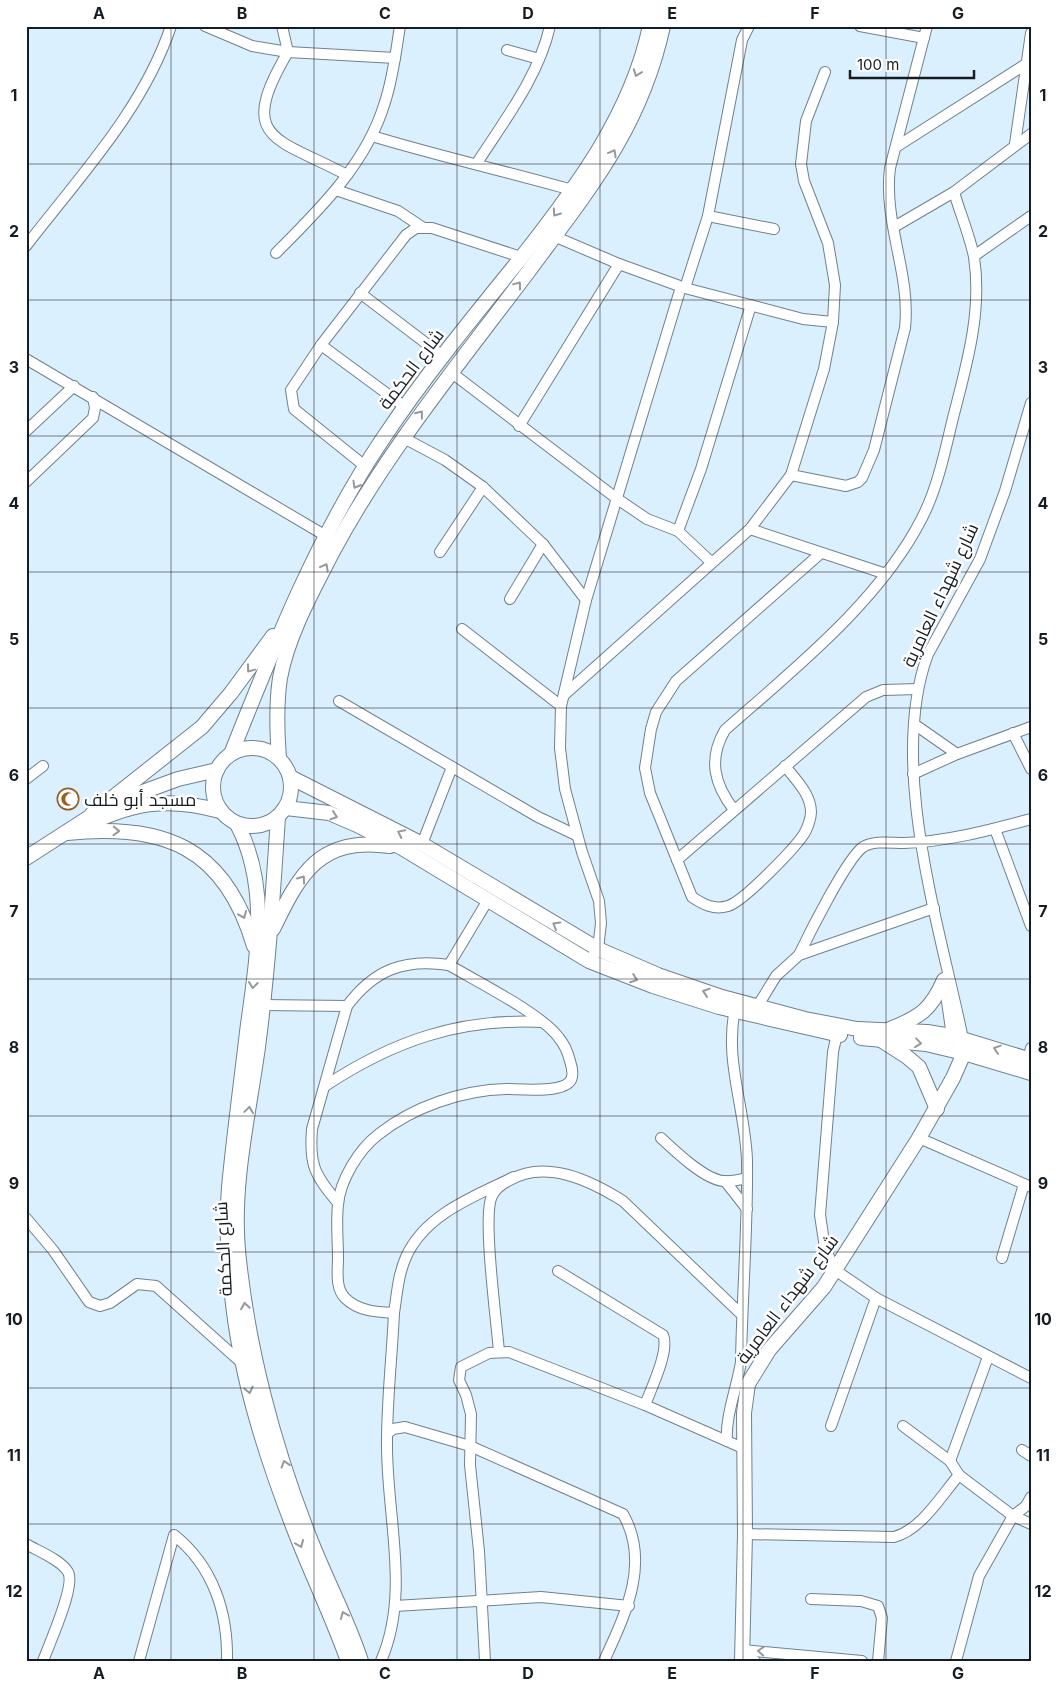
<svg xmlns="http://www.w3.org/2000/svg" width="1057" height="1687" viewBox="0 0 1057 1687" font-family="Inter,Cairo,sans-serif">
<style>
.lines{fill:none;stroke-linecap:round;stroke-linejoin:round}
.street-casing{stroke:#6f818e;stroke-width:12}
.secondary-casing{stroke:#6f818e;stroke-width:16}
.street{stroke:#fff;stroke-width:10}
.secondary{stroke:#fff;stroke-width:14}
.oneway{stroke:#96999c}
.grid{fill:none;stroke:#151d22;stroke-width:1;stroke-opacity:0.55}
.labels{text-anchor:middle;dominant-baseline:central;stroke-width:5;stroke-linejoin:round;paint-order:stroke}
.street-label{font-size:18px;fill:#151d22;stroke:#fff}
.poi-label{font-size:18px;fill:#151d22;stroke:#fff;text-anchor:start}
.neatline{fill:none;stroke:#151d22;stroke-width:2}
.grid-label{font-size:16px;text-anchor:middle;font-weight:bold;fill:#151d22}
</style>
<rect width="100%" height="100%" fill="#dbf0fe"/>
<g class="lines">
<g class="street-casing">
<g id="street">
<path d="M205,26L252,46L288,52L395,58"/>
<path d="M282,26L288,52C236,140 275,137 347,175"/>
<path d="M860,26L924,38"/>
<path d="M507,50L539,59"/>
<path d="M372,136C438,156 505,171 572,190"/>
<path d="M1015,144L1031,33"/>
<path d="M896,147L1026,64"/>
<path d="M477,163C504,121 539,76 550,26"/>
<path d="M336,190L398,211L422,227"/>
<path d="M708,216L774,229"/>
<path d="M894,227L954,192L1031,134"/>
<path d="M556,237L619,264L685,288L803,319L833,322"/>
<path d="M26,246C79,177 143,110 171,26"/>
<path d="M276,253C320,209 367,163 385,102C393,78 396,51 400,26"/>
<path d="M974,256L1031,216"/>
<path d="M685,288L708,216L742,40L749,26"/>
<path d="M360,293L444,357"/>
<path d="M321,345L405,407"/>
<path d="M26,359L326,536"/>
<path d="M452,373L616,498L647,519L678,531L711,562"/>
<path d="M519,426L619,264"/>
<path d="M26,431L74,386"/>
<path d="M402,437L445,460L483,487L543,544L586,600"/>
<path d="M366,467L294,409L291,390L321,345L406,235L416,228H432L521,257"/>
<path d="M791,475L846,486L858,482L862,478L874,450L905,328C911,274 883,222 890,168L927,26"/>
<path d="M26,482L93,418L95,408L93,397"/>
<path d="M750,529L886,574"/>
<path d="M678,531L701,469L751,305"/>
<path d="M440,552L483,487"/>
<path d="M510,599L543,544"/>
<path d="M462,629L561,706"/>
<path d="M564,695L750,529L791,475L824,369L833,322L835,285L828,243L804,181L801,164L806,121L825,72"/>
<path d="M339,701L538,817L576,835"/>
<path d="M914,724L957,754"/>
<path d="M1013,733L1031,769"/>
<path d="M785,766C795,779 811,794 811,812C811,819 807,829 804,834C794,849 744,901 728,906C714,910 704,905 692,897L650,793L645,768L651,729L656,712L676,681L821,553"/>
<path d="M913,774L957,754L1031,727"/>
<path d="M26,779L43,766"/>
<path d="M734,810C714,784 708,759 725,730C794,669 880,601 922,518C939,485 946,445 955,410C968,360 982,309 974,257C970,236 960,213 954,192"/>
<path d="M995,829L1031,926"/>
<path d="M422,844L452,767"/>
<path d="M677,860L866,697L883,690L918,689"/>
<path d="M488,900L449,965C476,981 542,1014 559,1038C565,1045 568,1053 570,1061C572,1067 574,1074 571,1080C563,1094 520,1089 506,1089C462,1090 413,1107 379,1134C359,1149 340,1180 338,1205C336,1222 338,1240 338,1258C338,1271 335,1288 345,1298C358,1311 376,1312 394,1313C397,1294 398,1275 406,1257C425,1214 475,1196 514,1177"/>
<path d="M799,955C809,934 847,858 863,847C874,840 891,843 904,843C946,842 990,830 1031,819"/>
<path d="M589,961L598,949L601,923L599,901L582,852L565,789L560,748L561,706L586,600L681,287"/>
<path d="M944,981L952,1036"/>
<path d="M262,1005L347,1006L312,1129C309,1166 315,1175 338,1203"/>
<path d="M347,1006C374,970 404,958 449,965"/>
<path d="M754,1012L776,976L799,955L934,908"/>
<path d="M838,1029L833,1052L820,1215L825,1248L835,1270L876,1298L1031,1378"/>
<path d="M963,1039C940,927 887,764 928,654L980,559L1005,491L1031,403"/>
<path d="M1028,1060L1031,1048"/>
<path d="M325,1086C393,1041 459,1018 542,1022"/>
<path d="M661,1138C675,1151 704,1179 723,1181C731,1182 739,1180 747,1178"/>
<path d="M919,1138L1031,1187"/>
<path d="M725,1181L747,1209"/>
<path d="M26,1218L53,1250L89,1302L100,1306L110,1303L137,1284L156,1286L243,1364"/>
<path d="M1002,1258L1024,1184"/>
<path d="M558,1271L663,1335C670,1350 651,1389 645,1405"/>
<path d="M499,1352C497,1324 482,1215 492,1196C495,1189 502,1184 508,1181C545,1158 591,1181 623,1201L742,1315"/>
<path d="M831,1426L876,1298"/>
<path d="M903,1426L950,1461L959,1475L1013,1516L1031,1524"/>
<path d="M388,1433L393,1429L405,1427L470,1446L623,1514C651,1563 625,1615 604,1661"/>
<path d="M727,1441C725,1417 737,1387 741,1362C742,1295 748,1227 747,1160C745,1106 723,1059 736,1004"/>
<path d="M1022,1450L1031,1456"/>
<path d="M950,1461L988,1357"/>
<path d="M745,1534L894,1537C921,1530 941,1496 959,1475"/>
<path d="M26,1544C38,1551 61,1560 68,1572C76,1586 49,1644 43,1661"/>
<path d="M811,1599L861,1601L878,1606L882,1618L878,1661"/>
<path d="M395,1606L541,1597L629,1606"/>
<path d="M743,1650L862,1661"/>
<path d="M742,1659L755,1661"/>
<path d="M139,1661L174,1535C213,1566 228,1612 227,1661"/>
<path d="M381,1661C411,1592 386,1515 387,1442C387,1399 392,1356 394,1313"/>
<path d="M485,1661L479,1551L470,1465L471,1414L466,1395L459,1380L461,1367L489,1353L509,1352L645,1405L745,1449"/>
<path d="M956,1661L979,1576L1013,1516L1026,1506L1031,1497"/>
</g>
</g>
<g class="secondary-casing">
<g id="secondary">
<circle cx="252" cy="787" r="39"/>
<path d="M231,754C274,646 317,537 382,440C424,377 473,317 521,258C576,188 631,115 650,26"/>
<path d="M279,758C277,732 276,704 280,678C288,635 312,592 332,553C386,452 459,364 528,272C588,191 641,128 663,26"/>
<path d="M290,777L422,844L598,949L658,975L722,997L805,1019L857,1029L927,1032L952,1036L1031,1060"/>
<path d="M118,801L178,779L217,770"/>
<path d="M286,808L329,813L357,825L402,848L589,961L653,986L719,1007L840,1035"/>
<path d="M92,814L202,727L231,693L273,636"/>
<path d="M278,817C273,894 268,970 258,1047C249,1113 232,1183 238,1250C247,1346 274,1447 309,1536C325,1578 347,1618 361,1661"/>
<path d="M91,823C138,801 170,798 220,811"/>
<path d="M237,824C271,888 256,963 247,1032C241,1084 234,1135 229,1187C226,1223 228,1259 232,1295C240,1375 265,1454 294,1529C311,1573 332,1616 348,1661"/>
<path d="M67,833C164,823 225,847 254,946"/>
<path d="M26,858L99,811"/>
<path d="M273,929C300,873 320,836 390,846"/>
<path d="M890,1029C920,1017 931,1010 944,980"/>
<path d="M861,1038L926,1044L964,1053L1031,1073"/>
<path d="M881,1040L906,1056L919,1067L937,1109"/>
<path d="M742,1661L745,1534L744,1413L748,1384L769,1350L824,1287L919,1138L953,1078L964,1053L963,1045"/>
</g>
</g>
<use href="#street" class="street"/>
<use href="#secondary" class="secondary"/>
</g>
<defs><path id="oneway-chevron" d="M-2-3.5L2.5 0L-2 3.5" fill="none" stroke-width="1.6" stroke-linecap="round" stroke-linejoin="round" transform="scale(1.25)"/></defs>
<g class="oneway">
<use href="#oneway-chevron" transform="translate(637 73) rotate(110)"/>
<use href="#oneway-chevron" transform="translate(613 153) rotate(-61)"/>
<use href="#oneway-chevron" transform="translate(556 213) rotate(125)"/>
<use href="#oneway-chevron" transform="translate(518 285) rotate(-53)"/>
<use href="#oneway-chevron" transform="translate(420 414) rotate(-52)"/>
<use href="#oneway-chevron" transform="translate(356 485) rotate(120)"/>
<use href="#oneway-chevron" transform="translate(325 567) rotate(-62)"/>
<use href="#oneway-chevron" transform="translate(250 669) rotate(127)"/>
<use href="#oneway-chevron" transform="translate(334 816) rotate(18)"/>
<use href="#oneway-chevron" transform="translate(116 831) rotate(2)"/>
<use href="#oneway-chevron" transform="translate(401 833) rotate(-154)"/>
<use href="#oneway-chevron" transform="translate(302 879) rotate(-54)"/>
<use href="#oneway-chevron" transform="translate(243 915) rotate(68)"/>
<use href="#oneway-chevron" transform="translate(556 925) rotate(-150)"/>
<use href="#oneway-chevron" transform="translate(634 979) rotate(21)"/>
<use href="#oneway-chevron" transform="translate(253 985) rotate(97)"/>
<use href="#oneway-chevron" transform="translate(706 992) rotate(-162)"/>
<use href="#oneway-chevron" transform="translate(918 1043) rotate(7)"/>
<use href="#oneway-chevron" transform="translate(997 1049) rotate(-162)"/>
<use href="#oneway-chevron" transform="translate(249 1110) rotate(-82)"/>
<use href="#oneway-chevron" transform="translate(245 1306) rotate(-99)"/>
<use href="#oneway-chevron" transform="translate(249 1390) rotate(78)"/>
<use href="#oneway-chevron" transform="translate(285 1464) rotate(-107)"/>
<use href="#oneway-chevron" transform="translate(300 1544) rotate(67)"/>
<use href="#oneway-chevron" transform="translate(344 1615) rotate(-113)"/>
<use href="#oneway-chevron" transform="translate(761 1651) rotate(-175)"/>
</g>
<path class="grid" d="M171,26V1661M314,26V1661M457,26V1661M600,26V1661M743,26V1661M886,26V1661M26,164H1031M26,300H1031M26,436H1031M26,572H1031M26,708H1031M26,844H1031M26,979H1031M26,1116H1031M26,1252H1031M26,1388H1031M26,1524H1031"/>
<defs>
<g id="mosque-ring" transform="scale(1.125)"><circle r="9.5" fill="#fff" stroke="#9c5d25" stroke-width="1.5"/><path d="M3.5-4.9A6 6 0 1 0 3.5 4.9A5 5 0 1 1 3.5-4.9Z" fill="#9c5d25"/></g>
</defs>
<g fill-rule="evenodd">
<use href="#mosque-ring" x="68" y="799"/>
</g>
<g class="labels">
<g class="street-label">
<text transform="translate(411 369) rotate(-53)">شارع الحكمة</text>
<text transform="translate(940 595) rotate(-65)">شارع شهداء العامرية</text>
<text transform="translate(223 1249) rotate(-93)">شارع الحكمة</text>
<text transform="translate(787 1299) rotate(-53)">شارع شهداء العامرية</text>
</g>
<g class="poi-label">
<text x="84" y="799">مسجد أبو خلف</text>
</g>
</g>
<rect width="1057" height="1687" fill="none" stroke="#ffffff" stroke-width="55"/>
<path d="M850 70v8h124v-8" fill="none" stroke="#151d22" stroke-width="2.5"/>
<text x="857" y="70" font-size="15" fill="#151d22" stroke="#ffffff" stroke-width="4" paint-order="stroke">100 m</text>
<rect x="28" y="28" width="1002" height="1632" class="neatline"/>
<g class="grid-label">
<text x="99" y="19">A</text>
<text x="242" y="19">B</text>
<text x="385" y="19">C</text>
<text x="528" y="19">D</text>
<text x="672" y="19">E</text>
<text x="815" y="19">F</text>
<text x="958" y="19">G</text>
<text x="14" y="101">1</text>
<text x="1043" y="101">1</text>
<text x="14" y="237">2</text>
<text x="1043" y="237">2</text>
<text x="14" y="373">3</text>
<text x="1043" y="373">3</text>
<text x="14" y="509">4</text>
<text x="1043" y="509">4</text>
<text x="14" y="645">5</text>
<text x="1043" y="645">5</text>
<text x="14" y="781">6</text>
<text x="1043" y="781">6</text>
<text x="14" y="917">7</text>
<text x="1043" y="917">7</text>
<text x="14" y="1053">8</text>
<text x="1043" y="1053">8</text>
<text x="14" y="1189">9</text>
<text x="1043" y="1189">9</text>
<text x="14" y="1325">10</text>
<text x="1043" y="1325">10</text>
<text x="14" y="1461">11</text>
<text x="1043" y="1461">11</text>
<text x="14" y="1597">12</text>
<text x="1043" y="1597">12</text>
<text x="99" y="1679">A</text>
<text x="242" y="1679">B</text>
<text x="385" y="1679">C</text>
<text x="528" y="1679">D</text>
<text x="672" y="1679">E</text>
<text x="815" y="1679">F</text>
<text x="958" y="1679">G</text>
</g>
</svg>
